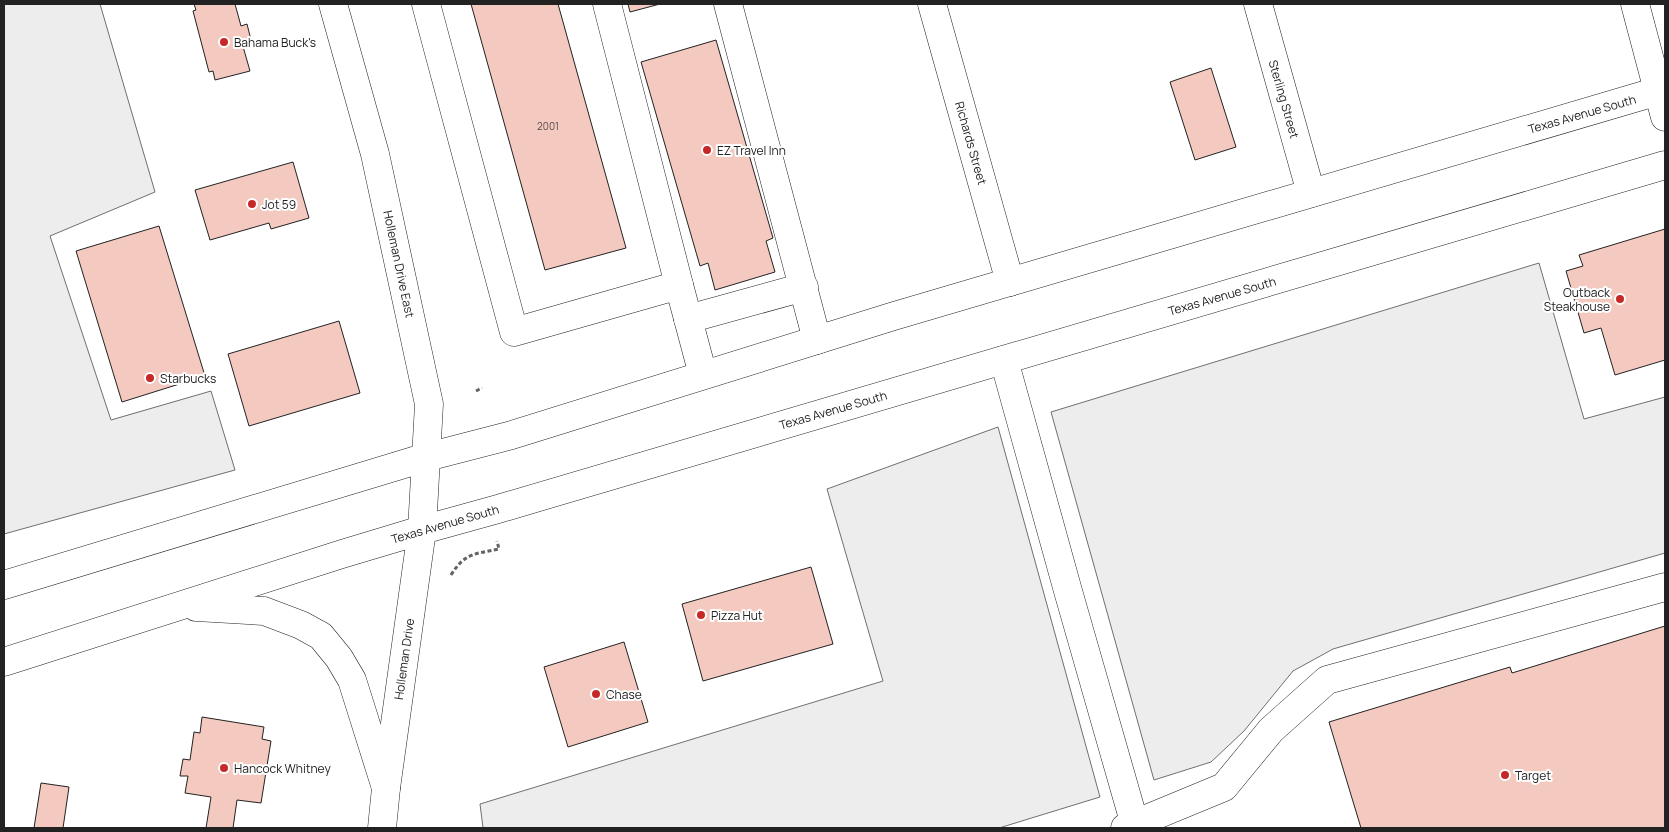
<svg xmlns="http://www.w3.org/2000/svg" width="1669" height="832" viewBox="0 0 1669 832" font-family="Manrope,sans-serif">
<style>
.parking{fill:#ededed;stroke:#6f6f6f}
.building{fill:#f3c9c0;stroke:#222}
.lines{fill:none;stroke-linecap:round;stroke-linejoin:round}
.minor-casing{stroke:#222;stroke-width:29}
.major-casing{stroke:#222;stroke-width:29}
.path{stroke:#646464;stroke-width:3;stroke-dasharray:4 2.5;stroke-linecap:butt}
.minor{stroke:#fff;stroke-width:28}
.major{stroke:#fff;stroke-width:28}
.poi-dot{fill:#c62828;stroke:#fff;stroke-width:2}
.labels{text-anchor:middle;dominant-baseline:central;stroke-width:4;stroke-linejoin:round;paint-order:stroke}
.number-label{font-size:10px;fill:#564c4a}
.poi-label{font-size:12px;fill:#222;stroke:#fff;text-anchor:start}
.street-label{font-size:12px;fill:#222;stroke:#fff}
</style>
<rect width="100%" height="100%" fill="#fff"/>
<g class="parking">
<path d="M4,4H100L155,192L50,236L111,420L211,391L235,470L4,534Z"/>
<path d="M1539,263L1584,419L1665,397V553L1333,649L1293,671L1244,731L1211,762L1154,780L1051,412Z"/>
<path d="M998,427L1100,797L999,828H483L480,804L883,681L827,489Z"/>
</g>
<g class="building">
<path d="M194,4H235L241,26L247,24L251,40L242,43L250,71L215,80L213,71L209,72L193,11L196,10Z"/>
<path d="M471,4H558L626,248L545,270Z"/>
<path d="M628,4H660L630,12Z"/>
<path d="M716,40L773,238L766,241L775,272L715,290L708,263L700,266L641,62Z"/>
<path d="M1211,68L1236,147L1195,160L1170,82Z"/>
<path d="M293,162L309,218L271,229L269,223L210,240L195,190Z"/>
<path d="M159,226L205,376L122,402L76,251Z"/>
<path d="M1665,229V360L1615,375L1601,328L1584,333L1566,271L1583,266L1579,255Z"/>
<path d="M339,321L360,393L249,426L228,354Z"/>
<path d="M811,567L833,644L703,681L682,604Z"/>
<path d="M1665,626V828H1361L1329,722L1510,667L1512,673Z"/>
<path d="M624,642L648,722L568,747L544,667Z"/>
<path d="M202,717L264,727L262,739L271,741L261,803L237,800L233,828H206L211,797L185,793L188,776H180L183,759L190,760L194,732L200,733Z"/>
<path d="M41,783L69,787L63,828H34Z"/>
</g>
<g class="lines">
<g class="minor-casing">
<g id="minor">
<path d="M333,4L375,154L429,404L422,530L386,788L382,828"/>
<path d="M426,4L514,332L679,285L703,375"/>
<path d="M607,4L679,285"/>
<path d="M728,4L817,340"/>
<path d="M932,4L1010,282"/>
<path d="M1258,4L1311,193"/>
<path d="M1635,4L1665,117"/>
<path d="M688,319L804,287"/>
<path d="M1004,360L1068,591L1135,825"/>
<path d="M1125,828L1224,787L1271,730L1327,680L1665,587"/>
</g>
</g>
<g class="major-casing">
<g id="major">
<path d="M4,585L427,457L512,435L894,316L1665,89"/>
<path d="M196,607L264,611L301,625L321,636L339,658L352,680L386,788"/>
<path d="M4,662L342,554L422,530L498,509L1665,165"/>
</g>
</g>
<g class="path">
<path d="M476,391L482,388"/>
<path d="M451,575C465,553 474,554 499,549L497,541"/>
</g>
<use href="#minor" class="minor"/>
<use href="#major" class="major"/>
</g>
<g class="poi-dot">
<circle cx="224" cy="42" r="5"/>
<circle cx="707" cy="150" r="5"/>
<circle cx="252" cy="204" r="5"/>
<circle cx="1620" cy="299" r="5"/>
<circle cx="150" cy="378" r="5"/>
<circle cx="701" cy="615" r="5"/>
<circle cx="596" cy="694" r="5"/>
<circle cx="224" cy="768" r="5"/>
<circle cx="1505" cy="775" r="5"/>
</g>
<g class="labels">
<g class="number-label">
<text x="548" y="126">2001</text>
</g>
<g class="poi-label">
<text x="234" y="42">Bahama Buck's</text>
<text x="717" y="150">EZ Travel Inn</text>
<text x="262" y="204">Jot 59</text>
<text x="1610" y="292" text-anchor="end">Outback<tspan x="1610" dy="14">Steakhouse</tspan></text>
<text x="160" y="378">Starbucks</text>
<text x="711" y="615">Pizza Hut</text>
<text x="606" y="694">Chase</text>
<text x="234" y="768">Hancock Whitney</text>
<text x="1515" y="775">Target</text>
</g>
<g class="street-label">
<text transform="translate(1284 99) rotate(74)">Sterling Street</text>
<text transform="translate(1582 114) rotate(-16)">Texas Avenue South</text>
<text transform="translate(971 143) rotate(74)">Richards Street</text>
<text transform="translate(399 264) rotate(78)">Holleman Drive East</text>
<text transform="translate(1222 296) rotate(-16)">Texas Avenue South</text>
<text transform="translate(833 410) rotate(-16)">Texas Avenue South</text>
<text transform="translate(445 524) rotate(-16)">Texas Avenue South</text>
<text transform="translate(404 659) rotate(-82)">Holleman Drive</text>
</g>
</g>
<rect width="1669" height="832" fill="none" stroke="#222222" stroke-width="10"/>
</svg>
